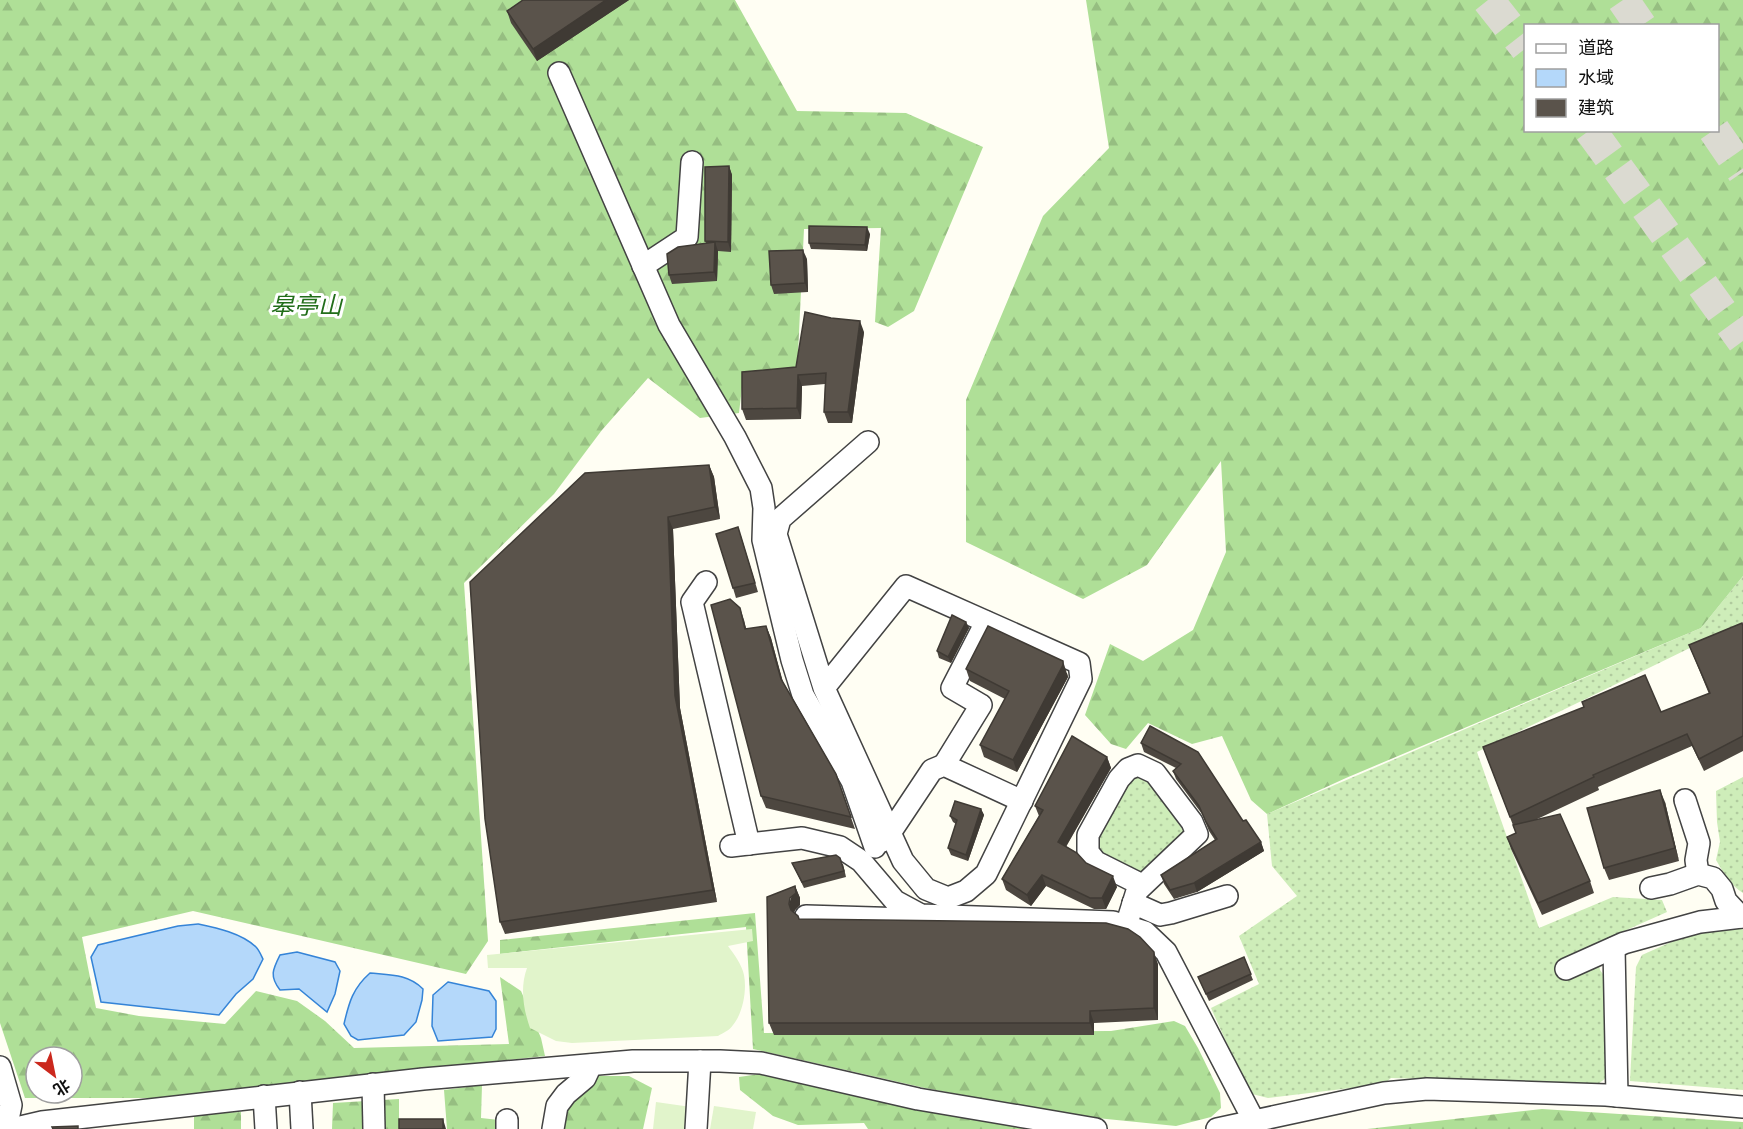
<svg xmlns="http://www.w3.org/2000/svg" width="1743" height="1129" viewBox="0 0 1743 1129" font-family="Spectral,'Noto Sans SC',serif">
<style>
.grass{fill:url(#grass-dots)}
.forest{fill:url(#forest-firs);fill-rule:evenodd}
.pitch{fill:#e1f4cb}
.water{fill:#b4d8fa;stroke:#3584d7;stroke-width:1.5}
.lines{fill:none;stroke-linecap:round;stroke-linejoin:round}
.highway-tunnel{stroke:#dbdad1;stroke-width:32;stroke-dasharray:32 16;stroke-linecap:butt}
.minor-casing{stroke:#434343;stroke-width:24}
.minor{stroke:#fff;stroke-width:21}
.wall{fill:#4d4740}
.shaded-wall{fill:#3f3a34}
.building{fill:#5a534b;stroke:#3f3a34;stroke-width:1.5}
.labels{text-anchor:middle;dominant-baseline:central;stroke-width:6;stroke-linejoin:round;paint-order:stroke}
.park-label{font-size:24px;font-style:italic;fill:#226e1a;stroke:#fff}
</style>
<defs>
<pattern id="grass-dots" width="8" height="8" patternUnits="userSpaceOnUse" patternTransform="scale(1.5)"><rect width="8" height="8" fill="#ceedb9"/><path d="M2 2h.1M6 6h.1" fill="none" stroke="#b0ca9e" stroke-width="1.8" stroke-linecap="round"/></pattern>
<pattern id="forest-firs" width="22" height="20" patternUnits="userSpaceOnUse" patternTransform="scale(1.5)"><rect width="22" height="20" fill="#afdf97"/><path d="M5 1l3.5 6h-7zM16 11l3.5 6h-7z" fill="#96be81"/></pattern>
</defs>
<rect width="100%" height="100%" fill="#fffef3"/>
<g class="grass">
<path d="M1743,576V622L1477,752L1539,928L1613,897L1662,900L1667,912L1595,944L1600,970L1605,977L1606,1078L1598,1084L1391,1078L1384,1084L1268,1098L1252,1094L1245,1084L1211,1008L1259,984L1239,936L1297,896L1272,866L1267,814L1701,628Z"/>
<path d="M1135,776L1148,778L1185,833L1143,875L1103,857L1095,842L1124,784Z"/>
<path d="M1743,777V893C1731,886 1723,872 1716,860L1720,842L1717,822L1716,791Z"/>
<path d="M1743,927V1090L1630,1081L1636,967L1642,955L1687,935Z"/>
</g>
<g class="forest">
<path d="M0,0H735L797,111L906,113L983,147L914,311L888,327L875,322L881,228L804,229L797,374L743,379L739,413L700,418L648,378L602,430L554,494L464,583L488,941L466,974L193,911L82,937L96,1008L139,1016L225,1024L256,991L297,1001L325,1021L354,1048L509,1044L500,977L521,991L541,1038L545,1056L162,1098H25L0,1023ZM36,1057H72V1093H36Z"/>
<path d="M1086,0H1743V576L1701,628L1346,778L1267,814L1251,800L1222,736L1192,744L1148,723L1126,749L1111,744L1085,715L1110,644L1143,661L1193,630L1226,552L1221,461L1147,565L1083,599L966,542V400L1043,216L1109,148ZM1526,26H1718V130H1526Z"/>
<path d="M755,913L764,1033L1111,1031L1174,1021L1185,1026L1198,1048L1220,1093L1221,1108L1211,1117L1176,1126L1077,1116L925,1088L753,1049L746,927L500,954V940Z"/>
<path d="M760,1074L895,1103L1029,1129H868L864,1123L798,1125L773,1116L740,1090L739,1077Z"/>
<path d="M598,1076H629L652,1088L643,1129H564L566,1108Z"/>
<path d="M482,1085L481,1118L499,1120L498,1129H447L444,1090Z"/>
<path d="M399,1099V1129H332L333,1103Z"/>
<path d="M1542,1109L1743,1122V1129H1367Z"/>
<path d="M241,1112V1129H194V1114Z"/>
</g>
<g class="pitch">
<path d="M752,929L753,941L728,946C734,954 742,965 744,975C747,990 743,1013 733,1025C730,1030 723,1033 718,1036L572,1043L556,1041L530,1028C523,1008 520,987 527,968H488L487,955Z"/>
<path d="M656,1102L691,1107L689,1129H653Z"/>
<path d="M714,1106L756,1112L753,1129H710Z"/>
</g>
<g class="water">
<path d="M198,924C217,928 241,933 256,947C259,950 261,955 263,959L253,979L236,994L219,1015L101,1002L91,957L98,945L178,926Z"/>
<path d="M297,952L335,962L340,971L335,994L327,1012L299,989L280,990C269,976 273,969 280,955Z"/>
<path d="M370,973C390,975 408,974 423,989L422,1000L416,1022L404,1035L358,1040L351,1036L344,1024C349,1002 353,988 370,973Z"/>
<path d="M448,982L489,991L496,1001V1029L492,1037L438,1041L432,1026L433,995Z"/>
</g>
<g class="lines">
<g class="highway-tunnel">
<path d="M1488,0L1526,48"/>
<path d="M1623,0L1641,26"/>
<path d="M1590,130L1743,341"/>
<path d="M1714,130L1743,172"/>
</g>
<g class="minor-casing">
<g id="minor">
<path d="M559,73L669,325L735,437L761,488L764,508L763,540L792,660L803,695L852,781L875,847"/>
<path d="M643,266L687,237L692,162"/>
<path d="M706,582L692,602L749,844"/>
<path d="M824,688L906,586L1079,663L1081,679L986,874L966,891L948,898L926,889L903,861L824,688L776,534L780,519L868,442"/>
<path d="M944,765L981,705L952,688L986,622"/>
<path d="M1685,800L1699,843L1696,860L1698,874"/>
<path d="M882,841L890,833L932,770L944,765L1022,801"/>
<path d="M731,846L802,838L840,847L861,861L895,901L921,915L1113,922L1145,932L1166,952L1254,1121"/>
<path d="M1651,888L1670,884L1698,874L1713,878L1722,889L1726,901L1741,917"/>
<path d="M1133,903L1160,915L1171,913L1227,896"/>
<path d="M806,916L908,919L921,915"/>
<path d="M1126,926L1137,891L1197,834L1192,822L1155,773L1138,765L1128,769L1119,779L1088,835V852L1096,862L1142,885"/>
<path d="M1614,948L1617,1096"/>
<path d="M1566,969L1624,943L1700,922L1743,917"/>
<path d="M0,1067L11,1105L6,1129"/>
<path d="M373,1084L374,1129"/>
<path d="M300,1092L302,1129"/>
<path d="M264,1096L266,1129"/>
<path d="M507,1120V1129"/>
<path d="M12,1129L42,1122L423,1079L633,1061H720L761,1063L918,1099L1096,1129"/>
<path d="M553,1129L557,1106L566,1094L585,1078L591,1065"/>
<path d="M696,1129L700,1061"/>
<path d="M1217,1129L1384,1093L1427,1089L1606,1095L1743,1107"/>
</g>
</g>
<use href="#minor" class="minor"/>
</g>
<g class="wall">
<path d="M523,0H629L537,61L511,23L507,11Z"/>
<path d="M729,166L732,175L731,252L718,251L717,281L672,284L669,275L706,243L705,241Z"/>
<path d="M870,234L867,251L811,249L809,243Z"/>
<path d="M807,259L808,292L774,294L771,285Z"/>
<path d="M864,332L852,423H828L824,412L825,384L802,386L801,419L746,420L742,409L796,367Z"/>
<path d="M709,465L714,477L720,519L673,529L680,708L717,902L505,934L500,922L470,582Z"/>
<path d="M741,536L758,592L736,598L733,588Z"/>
<path d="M744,620L746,629L766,626L771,638L783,682L836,774L855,829L766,808L761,796Z"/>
<path d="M966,622L969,628L951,663L939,658L937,651Z"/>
<path d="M1743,626V751L1704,771L1692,746L1598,787L1599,790L1533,821L1590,881L1594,893L1542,915L1511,849L1507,837L1516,833L1483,747L1661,712L1709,694L1689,645Z"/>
<path d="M966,669L1067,673L1068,677L1017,772L984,757L980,745L1005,699L970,681Z"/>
<path d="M1150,726L1243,821L1261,842L1264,851L1197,892L1174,899L1164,884L1161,875L1215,840L1209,831L1202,814L1176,779L1173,771L1176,768L1144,752L1141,743Z"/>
<path d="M1107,757L1111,768L1066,847L1117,887L1106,909H1094L1046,886L1031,906L1006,890L1002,879L1039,816L1035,806Z"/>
<path d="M1665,802L1679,861L1609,880L1604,868Z"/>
<path d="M981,809L984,815L968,861L951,855L948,848L956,824L953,822L950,816Z"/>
<path d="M792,863L843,864L846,877L804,888Z"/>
<path d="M795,886L800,898V905L795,910L794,913L799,919L1158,964V1020L1094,1023V1035H774L769,1023Z"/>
<path d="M1244,957L1253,980L1209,1001L1198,977Z"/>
</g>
<g class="shaded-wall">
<path d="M606,0H629L537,61L533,49Z"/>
<path d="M729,166L732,175L731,252L728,242Z"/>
<path d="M867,227L870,234L867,251L865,245Z"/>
<path d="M715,242L718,251L717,281L714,272Z"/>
<path d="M803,250L807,259L808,292L805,283Z"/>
<path d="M860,321L864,332L852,423L848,412Z"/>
<path d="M798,375L802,386L801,419L797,408Z"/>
<path d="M709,465L714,477L720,519L715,507Z"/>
<path d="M668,517L673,529L680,708L717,902L713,890L675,696Z"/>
<path d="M740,608L744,620L749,641L745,629Z"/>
<path d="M966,622L969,628L951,663L948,657Z"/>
<path d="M766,626L771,638L785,691L781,679Z"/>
<path d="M1063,661L1068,677L1017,772L1013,760Z"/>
<path d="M1107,757L1111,768L1062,853L1058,842Z"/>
<path d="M1660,790L1665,802L1679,861L1675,848Z"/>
<path d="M981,809L984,815L968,861L966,855Z"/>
<path d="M1261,842L1264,851L1197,892L1194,883Z"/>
<path d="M1042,875L1046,886L1031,906L1027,895Z"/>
<path d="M1113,876L1117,887L1106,909L1102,898Z"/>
<path d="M795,886L800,898V905L795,910L793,916L795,923L789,904Z"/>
<path d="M1154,952L1158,964V1020L1154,1008Z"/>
<path d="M1090,1011L1094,1023V1035L1090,1023Z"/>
<path d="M443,1119L446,1129H443Z"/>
</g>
<g class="building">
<path d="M523,0H606L533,49L507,11Z"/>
<path d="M729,166L728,242L705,241V167Z"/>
<path d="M809,226L867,227L865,245L809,243Z"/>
<path d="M715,242L714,272L669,275L667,254L678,247Z"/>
<path d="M803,250L805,283L771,285L769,251Z"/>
<path d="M805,312L831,318L860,321L848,412H824L826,373L798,375L797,408L742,409V372L796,367Z"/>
<path d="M709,465L715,507L668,517L675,696L713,890L500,922L485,819L470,582L585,473Z"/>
<path d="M738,527L755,583L733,588L716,534Z"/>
<path d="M730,599L740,608L745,629L766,626L781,679L836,774L851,817L761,796L711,605Z"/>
<path d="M952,615L966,622L948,657L937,651Z"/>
<path d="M1742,623L1743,626V736L1699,759L1687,734L1593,775L1594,777L1510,817L1483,747L1584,707L1582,702L1645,675L1661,712L1710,693L1689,645Z"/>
<path d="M988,626L1063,661V665L1013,760L980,745L1009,691L966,669Z"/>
<path d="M1150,726L1198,752L1243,821L1246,820L1261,842L1194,883L1170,890L1161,875L1217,839L1206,822L1199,806L1173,771L1181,764L1141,743Z"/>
<path d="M1072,736L1107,757L1058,842L1077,853L1086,863L1113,876L1102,898H1090L1042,875L1027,895L1002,879L1043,810L1035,806Z"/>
<path d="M1660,790L1675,848L1604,868L1587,808Z"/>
<path d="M955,801L981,809L966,855L948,848L957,820L950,816Z"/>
<path d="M1560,814L1590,881L1538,903L1507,837L1516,833L1513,825Z"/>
<path d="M836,855L840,858L844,871L802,882L792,863Z"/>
<path d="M795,886L796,893L790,898L789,904L791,910L798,916L799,919L1106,923L1128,929L1140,937L1154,952V1008L1090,1011V1023H769L767,897Z"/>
<path d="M1244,957L1251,974L1206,994L1198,977Z"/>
<rect x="399" y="1119" width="44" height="10"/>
<path d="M78,1126V1129H53L52,1127Z"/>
</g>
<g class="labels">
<g class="park-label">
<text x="306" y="307">皋亭山</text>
</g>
</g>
<rect x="1524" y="24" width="195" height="108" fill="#ffffff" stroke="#9f9f9f" stroke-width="1.5"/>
<rect x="1536" y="44" width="30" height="9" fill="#ffffff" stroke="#9f9f9f" stroke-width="1.5"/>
<text x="1578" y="54" font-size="18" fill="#101010">道路</text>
<rect x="1536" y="69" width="30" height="18" fill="#b4d8fa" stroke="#9f9f9f" stroke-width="1.5"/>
<text x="1578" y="84" font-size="18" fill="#101010">水域</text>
<rect x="1536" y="99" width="30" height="18" fill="#5a534b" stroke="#9f9f9f" stroke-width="1.5"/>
<text x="1578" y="114" font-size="18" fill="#101010">建筑</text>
<g transform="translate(54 1075) rotate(148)"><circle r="28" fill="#ffffff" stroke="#9f9f9f" stroke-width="1.5"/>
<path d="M0-4.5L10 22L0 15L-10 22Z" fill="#cb281d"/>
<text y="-9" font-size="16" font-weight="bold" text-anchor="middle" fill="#101010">北</text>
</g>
</svg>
